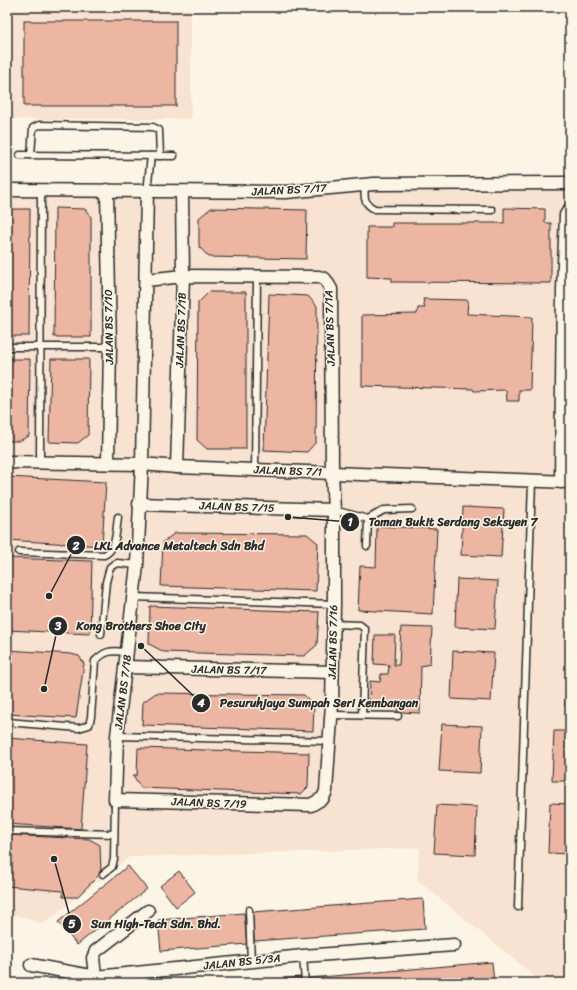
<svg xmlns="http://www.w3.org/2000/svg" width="577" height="990" viewBox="0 0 577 990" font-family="Sriracha,sans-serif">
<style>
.built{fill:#f8e2d1}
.building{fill:#edb6a3;stroke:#2b2b2b}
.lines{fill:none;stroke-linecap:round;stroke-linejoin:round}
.service-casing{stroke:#2b2b2b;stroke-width:9}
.minor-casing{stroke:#2b2b2b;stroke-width:15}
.service{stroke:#fcf5e5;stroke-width:6}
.minor{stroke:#fcf5e5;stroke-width:12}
.labels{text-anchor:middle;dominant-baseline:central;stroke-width:3;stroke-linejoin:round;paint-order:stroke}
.street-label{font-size:11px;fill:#2b2b2b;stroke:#fcf5e5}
.leader{fill:none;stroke:#2b2b2b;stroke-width:1.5}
.callout-dot{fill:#2b2b2b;stroke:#fcf5e5;stroke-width:1.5}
.mark-label{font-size:12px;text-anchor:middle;font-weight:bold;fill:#fff}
.callout-label{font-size:12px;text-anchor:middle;font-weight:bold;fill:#2b2b2b;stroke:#fcf5e5;stroke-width:3;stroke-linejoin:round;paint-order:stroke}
</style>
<rect width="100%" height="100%" fill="#fcf5e5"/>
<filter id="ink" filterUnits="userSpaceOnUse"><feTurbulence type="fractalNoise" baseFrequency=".025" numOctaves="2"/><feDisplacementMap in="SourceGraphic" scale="8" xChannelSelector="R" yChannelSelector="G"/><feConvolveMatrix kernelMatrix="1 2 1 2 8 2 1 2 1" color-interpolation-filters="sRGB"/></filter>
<g filter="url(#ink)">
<g class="built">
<rect x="7" y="7" width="184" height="112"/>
<path d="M7,185L570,186V983H543L417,880L420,848L129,857L43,924L15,915L7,933Z"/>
</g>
<g class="building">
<rect x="24" y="21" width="152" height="85"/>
<path d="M55,208L85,209L91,217V337H54Z"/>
<path d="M211,208L307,210L306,259L209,257L199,247V218Z"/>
<path d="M504,208L545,209V223H551V283L392,282V278L367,277V227H392V223H504Z"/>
<path d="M7,209H30L29,336H7Z"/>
<path d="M209,292H246V449H207L197,440L198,303Z"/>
<path d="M269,294L308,296L317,306L316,442L307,452L264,450Z"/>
<path d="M423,299L468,300L467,314L532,317L530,390H519V401H507L506,390L474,391L473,389L362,386V315L417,314L418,308H425Z"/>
<path d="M7,359H30L29,436L19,441H7Z"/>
<path d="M51,359H89L88,435L78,443L49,442Z"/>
<path d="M7,477L106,482L102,546L7,540Z"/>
<path d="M463,507L504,509L501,557L461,555Z"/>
<path d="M377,526L437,529L433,614L358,610L360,566L376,567Z"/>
<path d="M175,533L307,534L318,543L316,591L161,586L163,542Z"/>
<path d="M7,558L92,561L90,634L7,630Z"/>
<path d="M457,579L498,581L495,629L455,627Z"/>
<path d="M150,606L319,612L317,645L304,656L164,652L149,644Z"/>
<path d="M401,627L432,628L430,664L421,666L420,713L397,712V707L369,706L370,681L380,682L381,674H388L389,665L374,664L375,635H395L394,665H399Z"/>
<path d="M7,650L71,654L79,656L84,664L76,718L7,714Z"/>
<path d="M453,651L494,653L491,701L451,699Z"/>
<path d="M567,656H570V706H565Z"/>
<path d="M156,693L304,695L314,705L313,731L142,725L143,702Z"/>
<path d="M442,724L482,726L480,773L439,771Z"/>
<path d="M554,731H570V781H552Z"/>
<path d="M7,738L87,744L81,829L7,824Z"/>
<path d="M138,748L309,753L308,787L301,794L141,788L133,775H137Z"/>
<path d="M550,803L570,804V854L548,853Z"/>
<path d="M437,805L477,807L475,855L434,853Z"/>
<path d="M7,835L89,839L100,845L101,873L77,897H63V891L7,886Z"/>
<path d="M128,866L147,889L77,945L58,922Z"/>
<path d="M179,871L195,892L176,907L160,886Z"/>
<path d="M423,899L425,929L254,941L252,912Z"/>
<path d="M244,913L247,944L161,951L158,920Z"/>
<path d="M492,962L494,983H311L310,978Z"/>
<path d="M301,977V983H230Z"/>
</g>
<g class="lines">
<g class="service-casing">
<g id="service">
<path d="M20,155L174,156"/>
<path d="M31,155L33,128L39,125L153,127L159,130L160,156"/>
<path d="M365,184C364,196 363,204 375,209L492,210"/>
<path d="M147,191L151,156"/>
<path d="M7,347H110"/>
<path d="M40,462L41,190"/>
<path d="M255,470L257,276"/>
<path d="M334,510L368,519L384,510L412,509"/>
<path d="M367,546L368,519"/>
<path d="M19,552L104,555C117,550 116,529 118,517"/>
<path d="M134,597L334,604"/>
<path d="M333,624L360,625L365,629L362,714"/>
<path d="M101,634L106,582L110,567L117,563L137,565"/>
<path d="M332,715L398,716"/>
<path d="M7,722L79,728L89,725L91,717L95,661C107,649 112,651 128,652"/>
<path d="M117,736L330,741"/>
<path d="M7,831L114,834"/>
<path d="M103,874L112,867L114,859L115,800"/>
<path d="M518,907L532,481"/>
<path d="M249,910L251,962"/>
<path d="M303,956L305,983"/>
</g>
</g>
<g class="minor-casing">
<g id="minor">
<path d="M7,190L286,192L374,184L570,183"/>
<path d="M107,190L110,347L108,463"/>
<path d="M146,280L183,276L319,277L325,279L331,289L332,473L334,510V604L332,704L326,791L323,798L311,805L115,800L117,736L137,565L142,464L147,191"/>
<path d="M7,462L142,464L177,467L570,482"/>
<path d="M177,467L183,276L182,192"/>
<path d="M561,482L563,289L566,215L570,209"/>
<path d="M139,504L334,510"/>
<path d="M126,667L332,672"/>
<path d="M31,965L96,977L303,956L454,945"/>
<path d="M96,983L93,958L96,951L148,911"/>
</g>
</g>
<use href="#service" class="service"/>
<use href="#minor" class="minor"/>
</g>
</g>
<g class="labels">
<g class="street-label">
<text transform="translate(289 190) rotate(-3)">JALAN BS 7/17</text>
<text transform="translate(109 327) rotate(-91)">JALAN BS 7/10</text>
<text transform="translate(330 328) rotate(-92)">JALAN BS 7/1A</text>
<text transform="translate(181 330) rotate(-88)">JALAN BS 7/1B</text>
<text transform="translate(288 471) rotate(2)">JALAN BS 7/1</text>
<text transform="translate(237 507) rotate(2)">JALAN BS 7/15</text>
<text transform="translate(333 642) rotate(-89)">JALAN BS 7/16</text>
<text transform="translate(229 670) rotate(1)">JALAN BS 7/17</text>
<text transform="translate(123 692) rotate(-83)">JALAN BS 7/18</text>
<text transform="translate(209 803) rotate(2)">JALAN BS 7/19</text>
<text transform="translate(242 962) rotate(-6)">JALAN BS 5/3A</text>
</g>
</g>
<path class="leader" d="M288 517L350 522M49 596L76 545M44 689L58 626M141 646L201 703M54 859L72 924"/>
<g class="callout-dot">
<circle cx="288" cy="517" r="4"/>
<circle cx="49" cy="596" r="4"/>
<circle cx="44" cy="689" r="4"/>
<circle cx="141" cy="646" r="4"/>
<circle cx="54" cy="859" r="4"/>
<circle cx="350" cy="522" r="10"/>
<circle cx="76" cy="545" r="10"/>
<circle cx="58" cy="626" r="10"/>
<circle cx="201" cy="703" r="10"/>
<circle cx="72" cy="924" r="10"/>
</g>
<g class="mark-label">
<text x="350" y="526">1</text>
<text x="76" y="550">2</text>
<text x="58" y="630">3</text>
<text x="201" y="707">4</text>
<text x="72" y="928">5</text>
</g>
<g class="callout-label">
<text x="453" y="526">Taman Bukit Serdang Seksyen 7</text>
<text x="179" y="550">LKL Advance Metaltech Sdn Bhd</text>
<text x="141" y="630">Kong Brothers Shoe City</text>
<text x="319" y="707">Pesuruhjaya Sumpah Seri Kembangan</text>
<text x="156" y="928">Sun High-Tech Sdn. Bhd.</text>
</g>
<rect width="577" height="990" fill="none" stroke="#fcf5e5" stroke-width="24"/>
<rect x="12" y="12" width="553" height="966" fill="none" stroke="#2b2b2b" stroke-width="1.5" filter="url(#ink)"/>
</svg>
